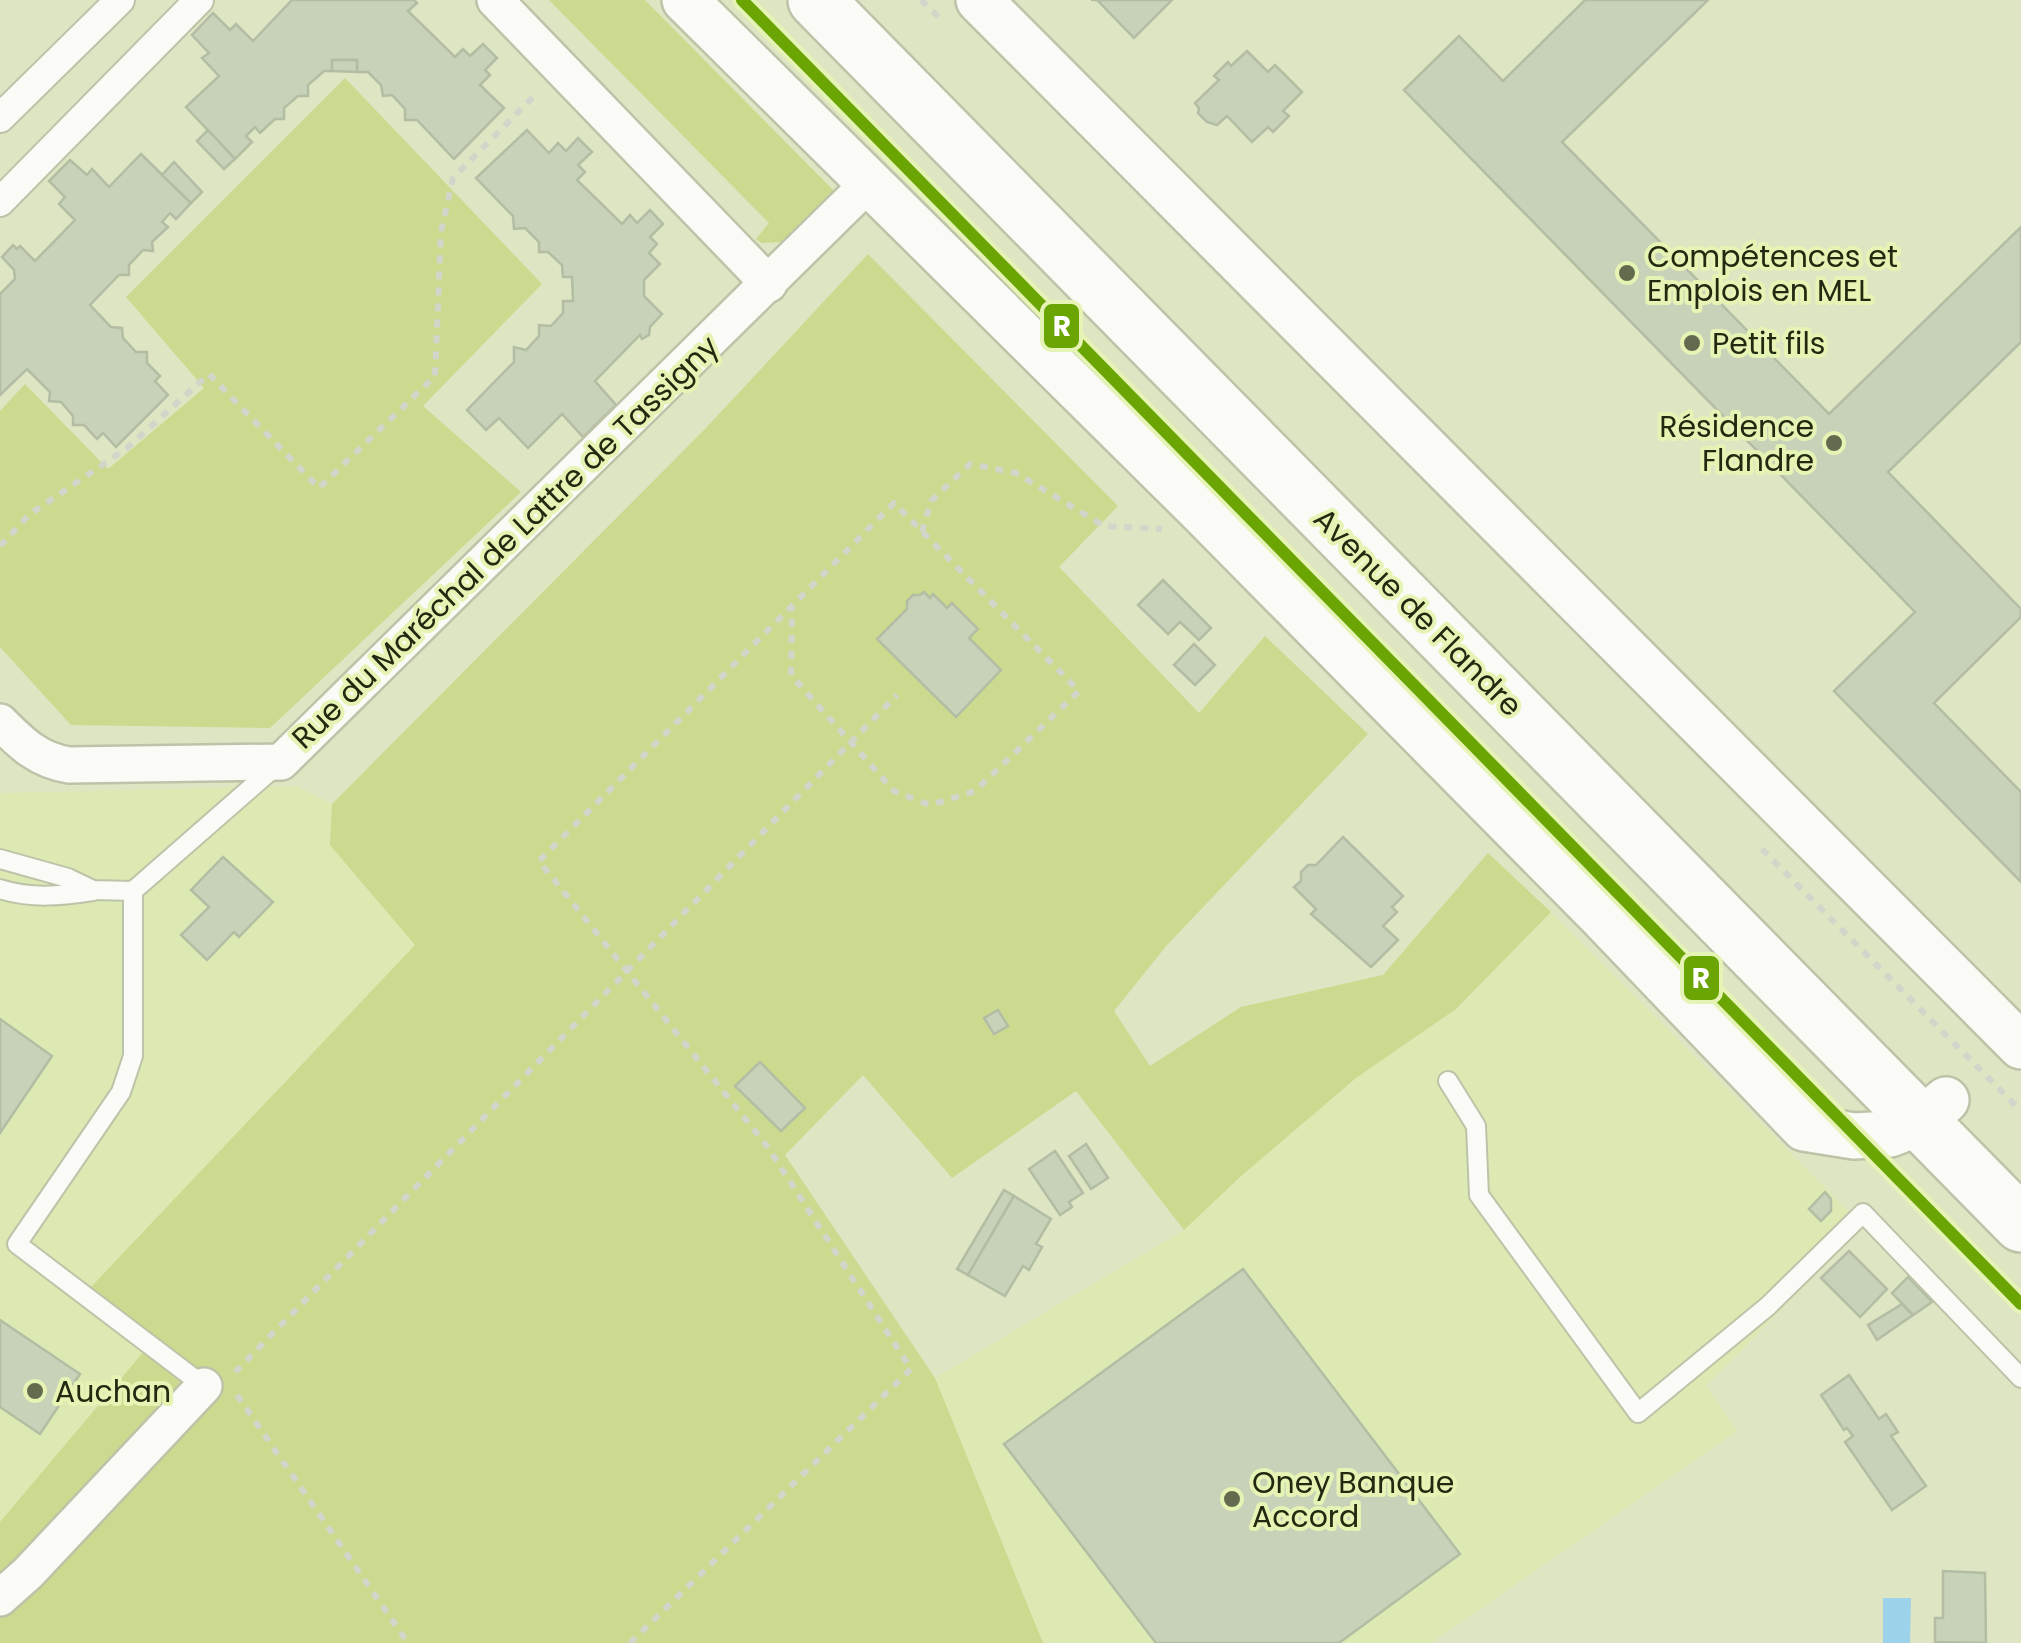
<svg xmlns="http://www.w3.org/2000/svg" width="2021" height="1643" viewBox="0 0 2021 1643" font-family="Poppins,sans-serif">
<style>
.built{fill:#dde9b3}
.green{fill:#cbda8e}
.water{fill:#9dd3ea}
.building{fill:#c7d2b8;stroke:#b2bda3;stroke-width:2.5}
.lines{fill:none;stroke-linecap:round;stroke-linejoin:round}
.service-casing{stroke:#bdc3a8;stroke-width:22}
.pedestrian-casing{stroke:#bdc3a8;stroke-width:32}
.minor-casing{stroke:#bdc3a8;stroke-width:40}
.tertiary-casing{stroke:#bdc3a8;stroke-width:50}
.primary-casing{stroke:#bdc3a8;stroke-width:60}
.path{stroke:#d2d5ca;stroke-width:6;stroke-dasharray:8 8;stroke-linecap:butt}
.service{stroke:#fafbf6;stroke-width:18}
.pedestrian{stroke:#fafbf6;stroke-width:28}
.minor{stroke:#fafbf6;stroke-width:35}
.tertiary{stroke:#fafbf6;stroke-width:45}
.primary{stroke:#fafbf6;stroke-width:55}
.tram-1-casing{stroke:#e5f3b4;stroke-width:20}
.tram-1{stroke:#6aa504;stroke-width:12}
.poi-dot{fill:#646a4e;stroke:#e5f3b4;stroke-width:4}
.labels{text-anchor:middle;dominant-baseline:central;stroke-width:8;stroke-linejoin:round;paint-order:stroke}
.poi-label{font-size:30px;fill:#232810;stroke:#e5f3b4;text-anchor:start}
.street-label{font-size:30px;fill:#232810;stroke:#e5f3b4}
.line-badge{stroke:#e5f3b4;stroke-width:4}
.badge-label{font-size:28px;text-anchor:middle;font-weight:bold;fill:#fff}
</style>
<rect width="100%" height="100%" fill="#dde5c2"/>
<g class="built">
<path d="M296,786L332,804L330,845L415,945L92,1287L157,1337L0,1522V793Z"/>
<path d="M1551,912L1863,1226L1706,1386L1737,1431L1431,1643H1043L935,1378L1184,1230L1240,1177L1356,1078L1456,1009Z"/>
</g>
<g class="green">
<path d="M549,0H645L834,191L782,242L761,243L756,239L769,223Z"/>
<path d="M345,78L542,284L423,406L521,492L270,728L71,725L0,647V411L25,384L108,469L204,388L126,297Z"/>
<path d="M868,254L1118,506L1059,567L1199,713L1265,636L1368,734L1167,945L1114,1011L1150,1066L1241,1007L1383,975L1488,853L1551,912L1456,1009L1356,1078L1240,1177L1184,1230L1076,1091L952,1178L863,1075L785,1155L935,1378L1043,1643H0V1522L156,1337L91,1287L415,945L330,845L332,804L705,429Z"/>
</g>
<path class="water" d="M1883,1598H1911L1910,1643H1883Z"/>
<g class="building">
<path d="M292,0H414L417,3L408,11L455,57L463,49L470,56L483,44L497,58L485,70L490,75L480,85L504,108L454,159L417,120H405V109L392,95L383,96L381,85L368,72H357V60H332V71H324L308,85V96H298L284,108V119H275L260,133L255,127L246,136L252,142L235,159L186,107L219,76L202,58L209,53L192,35L213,13L230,30L236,24L253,41Z"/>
<path d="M1091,0H1172L1134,38L1097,0Z"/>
<path d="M1585,0H1708L1562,142L1829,414L2021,227V342L1888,472L2021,609V617L1934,703L2021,792V882L1834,691L1915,612L1404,90L1459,36L1503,81Z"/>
<path d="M1247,51L1268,72L1275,65L1302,92L1283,111L1289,116L1273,132L1268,127L1252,142L1227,116L1217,125L1207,122L1198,113L1199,108L1195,103L1219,80L1214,76L1228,62L1231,66Z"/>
<path d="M332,60H357V72L332,71Z"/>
<path d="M208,130L235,159L224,169L197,141Z"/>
<path d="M527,130L549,153L558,143L566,151L578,138L592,152L578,165L585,172L577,180L622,224L630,215L637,223L650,210L663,224L650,237L657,244L649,253L660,264L644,280V296L662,314L650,327L649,335L642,339L640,335L595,381L616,405L583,437L562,414L528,448L499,418L486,430L467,410L514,362V347L526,350L539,336V325L551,326L563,313V301H573L572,277H563L562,265L548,252H539V242L525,228L514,229L513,216L476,178Z"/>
<path d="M141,154L191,203L176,219L170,213L162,222L168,227L152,242L153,251L143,250L129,265V275H119L90,305L111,327L122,328L123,338L136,352H147V363L160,376L155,381L168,395L116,447L103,433L97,439L84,425H73V416L61,402L49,401L50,392L27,369L0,395V294L15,279L14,270L2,257L13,245L17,249L20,246L35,261L75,220L59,204L65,197L49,181L70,160L87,175L92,169L109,187Z"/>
<path d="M174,162L202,192L191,203L162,175Z"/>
<path d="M1163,580L1211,628L1199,640L1180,622L1168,634L1138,605Z"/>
<path d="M924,592L930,598L933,594L947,608L952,603L978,629L969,638L1001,670L956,717L877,639L907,609V601L913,595H920Z"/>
<path d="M1194,644L1215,665L1195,685L1174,665Z"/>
<path d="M1343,837L1403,896L1392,907L1397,912L1383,926L1398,940L1371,967L1311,914L1316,909L1294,887L1301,881V872L1308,865H1316Z"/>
<path d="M223,857L273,902L239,937L234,932L207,960L181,935L209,907L191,890Z"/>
<path d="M998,1010L1008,1026L994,1034L984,1018Z"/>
<path d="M0,1019L52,1056L0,1133Z"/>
<path d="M760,1062L805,1108L781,1131L735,1086Z"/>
<path d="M1086,1144L1108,1178L1091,1189L1069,1156Z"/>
<path d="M1055,1151L1083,1193L1069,1202L1072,1207L1060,1215L1029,1169Z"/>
<path d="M1004,1190L1014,1196L968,1275L957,1269Z"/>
<path d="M1825,1192L1831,1199V1211L1821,1221L1809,1209Z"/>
<path d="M1014,1196L1051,1219L1036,1244L1042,1247L1029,1270L1023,1266L1005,1296L968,1275Z"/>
<path d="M1849,1251L1887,1289L1860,1317L1821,1278Z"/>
<path d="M1243,1269L1460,1554L1339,1643H1156L1004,1444Z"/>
<path d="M1908,1277L1932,1302L1913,1315L1892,1293Z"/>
<path d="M1902,1304L1913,1315L1877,1340L1868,1325Z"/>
<path d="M0,1320L80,1374L40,1434L0,1407Z"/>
<path d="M1849,1375L1879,1419L1886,1414L1898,1432L1891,1436L1926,1486L1892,1510L1845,1442L1853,1436L1847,1428L1844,1430L1821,1395Z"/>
<path d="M1943,1571L1985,1573L1986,1643L1935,1642V1618H1943Z"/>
</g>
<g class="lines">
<g class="service-casing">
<g id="service">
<path d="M0,859L68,878L93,890L133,891L276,766"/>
<path d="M0,889C32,899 60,896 93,891"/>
<path d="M133,891V1056L121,1092L17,1244L204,1386"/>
<path d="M1448,1081L1476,1126L1479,1195L1638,1413L1768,1306L1863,1213L2021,1378"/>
</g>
</g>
<g class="pedestrian-casing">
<g id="pedestrian">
<path d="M0,118L120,0"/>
<path d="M0,202L199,0"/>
</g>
</g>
<g class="minor-casing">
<g id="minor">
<path d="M495,0L769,284"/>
<path d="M0,722C22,744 38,760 69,765L281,762L869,183"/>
<path d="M0,1598L28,1573L204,1386"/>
</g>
</g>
<g class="tertiary-casing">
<g id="tertiary">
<path d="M685,0L1202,512L1602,917L1804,1128L1854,1136L1890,1134L1920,1122L1946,1100"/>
<path d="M979,0L2021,1046"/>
</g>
</g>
<g class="primary-casing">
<path id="primary" d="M816,0L2021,1224"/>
</g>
<g class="path">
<path d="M921,0L944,22"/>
<path d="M922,532L931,501L970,464L1016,473L1104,526L1162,529"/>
<path d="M0,546L30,514L127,448L209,374L319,488L435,376L441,232L453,178L537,93"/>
<path d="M1762,849L2021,1111"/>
<path d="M235,1372L897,695"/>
<path d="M237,1395L408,1643"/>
<path d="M630,1643L911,1369L767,1146L539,861L894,503L1079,691L975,791L930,805L894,791L791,675L792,606"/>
</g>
<use href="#service" class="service"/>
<use href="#pedestrian" class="pedestrian"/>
<use href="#minor" class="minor"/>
<use href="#tertiary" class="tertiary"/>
<use href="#primary" class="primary"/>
<g class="tram-1-casing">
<path id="tram-1" d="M742,0L2021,1304"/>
</g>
<use href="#tram-1" class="tram-1"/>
</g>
<g class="poi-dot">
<circle cx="1627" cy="273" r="10"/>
<circle cx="1692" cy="343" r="10"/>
<circle cx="1834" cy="443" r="10"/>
<circle cx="35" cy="1391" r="10"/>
<circle cx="1232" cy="1499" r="10"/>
</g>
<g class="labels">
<g class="poi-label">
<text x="1647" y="256">Compétences et<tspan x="1647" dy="34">Emplois en MEL</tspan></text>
<text x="1712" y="343">Petit fils</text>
<text x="1814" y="426" text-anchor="end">Résidence<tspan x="1814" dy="34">Flandre</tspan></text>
<text x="55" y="1391">Auchan</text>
<text x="1252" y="1482">Oney Banque<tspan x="1252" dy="34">Accord</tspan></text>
</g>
<g class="street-label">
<text transform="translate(505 542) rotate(-44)">Rue du Maréchal de Lattre de Tassigny</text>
<text transform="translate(1418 612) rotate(45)">Avenue de Flandre</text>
</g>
</g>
<g class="line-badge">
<rect x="1042" y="302" width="39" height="48" rx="10" fill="#6aa504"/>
<rect x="1682" y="954" width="39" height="48" rx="10" fill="#6aa504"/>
</g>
<g class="badge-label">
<text x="1062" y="336">R</text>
<text x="1701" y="988">R</text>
</g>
</svg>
